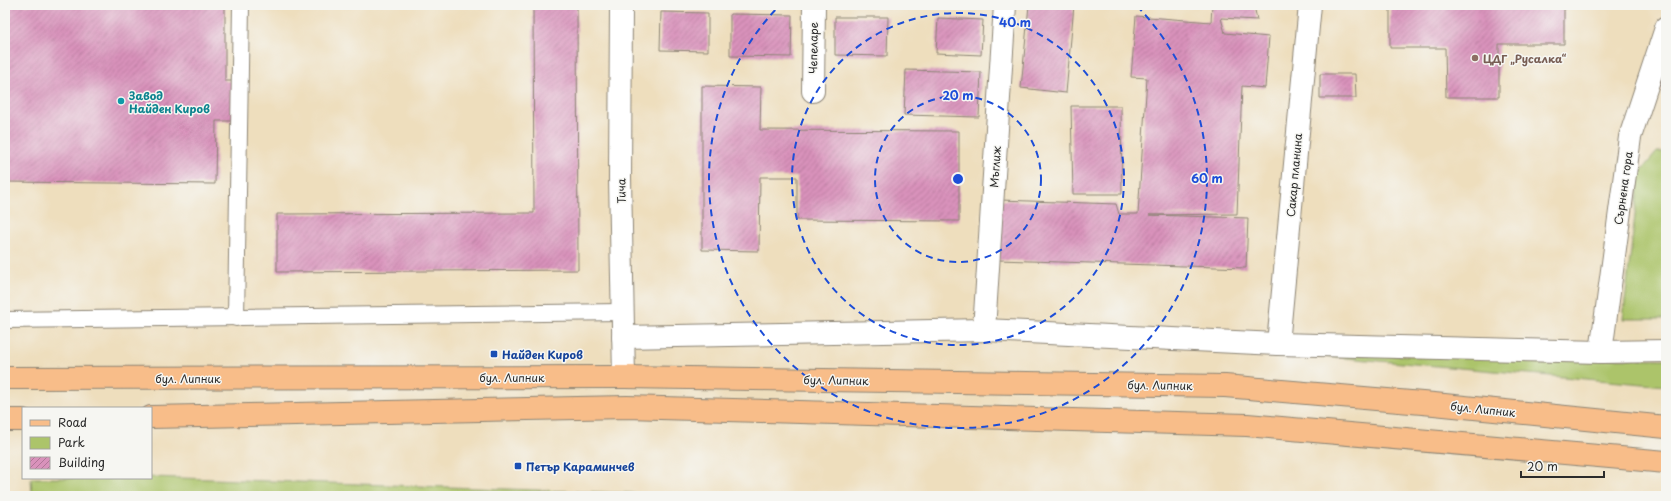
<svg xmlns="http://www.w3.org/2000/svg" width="1671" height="501" viewBox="0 0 1671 501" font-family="'Playpen Sans',sans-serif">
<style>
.green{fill:#acc46a;stroke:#6c784a}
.building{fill:url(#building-hatch)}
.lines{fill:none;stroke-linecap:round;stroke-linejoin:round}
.service-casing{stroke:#8c8474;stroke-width:18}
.minor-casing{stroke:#8c8474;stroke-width:24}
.tertiary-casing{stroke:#8c8474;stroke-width:24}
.primary-casing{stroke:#8c8474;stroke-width:24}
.service{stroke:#fff;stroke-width:16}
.minor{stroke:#fff;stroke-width:22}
.tertiary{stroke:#fff;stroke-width:22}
.primary{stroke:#f8bd89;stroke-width:22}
.ring{fill:none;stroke:#1d4ed8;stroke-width:2;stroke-dasharray:7 5}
.education-dot{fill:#8d6e63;stroke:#f6f6f2;stroke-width:1.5}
.culture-dot{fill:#0f9aa8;stroke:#f6f6f2;stroke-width:1.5}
.transit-dot{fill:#1a4fb4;stroke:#f6f6f2;stroke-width:1.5}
.labels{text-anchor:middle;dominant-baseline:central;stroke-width:3;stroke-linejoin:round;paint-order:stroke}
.street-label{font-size:11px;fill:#2b2b2b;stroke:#f6f6f2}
.education-label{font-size:11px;font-weight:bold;fill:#785e54;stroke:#f6f6f2;text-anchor:start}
.culture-label{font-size:11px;font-weight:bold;fill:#0d838f;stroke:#f6f6f2;text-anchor:start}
.transit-label{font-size:11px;font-weight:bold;fill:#164399;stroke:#f6f6f2;text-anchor:start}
.centre{fill:#1d4ed8;stroke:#f6f6f2;stroke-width:2}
.ring-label{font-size:12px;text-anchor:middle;font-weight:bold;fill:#1d4ed8;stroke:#f6f6f2;stroke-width:3;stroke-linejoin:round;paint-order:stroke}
</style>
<defs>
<pattern id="building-hatch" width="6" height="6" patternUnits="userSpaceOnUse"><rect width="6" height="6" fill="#d992bb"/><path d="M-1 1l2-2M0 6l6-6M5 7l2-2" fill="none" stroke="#b07798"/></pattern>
</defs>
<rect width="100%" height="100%" fill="#f6f6f2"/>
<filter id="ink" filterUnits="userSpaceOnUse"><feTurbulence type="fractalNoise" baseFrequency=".025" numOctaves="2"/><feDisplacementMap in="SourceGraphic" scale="8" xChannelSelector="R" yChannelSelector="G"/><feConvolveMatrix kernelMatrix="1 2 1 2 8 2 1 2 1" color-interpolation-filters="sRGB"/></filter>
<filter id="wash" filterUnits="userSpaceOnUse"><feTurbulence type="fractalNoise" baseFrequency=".012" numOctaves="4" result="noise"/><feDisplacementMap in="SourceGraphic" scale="16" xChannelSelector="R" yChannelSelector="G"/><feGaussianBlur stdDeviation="0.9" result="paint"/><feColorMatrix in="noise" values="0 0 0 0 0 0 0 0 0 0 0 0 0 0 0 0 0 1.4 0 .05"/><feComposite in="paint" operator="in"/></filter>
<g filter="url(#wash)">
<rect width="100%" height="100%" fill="#eedebd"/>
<g class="green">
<path d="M1657,152H1666V319H1623L1640,172Z"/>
<path d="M1299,354L1666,359V386Z"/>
<path d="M151,477L714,496H32L31,478H151Z"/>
</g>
<g id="blocks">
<g class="building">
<path d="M5,5H225V81H238V121H216L215,184L5,182Z"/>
<path d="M533,5H577L578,270L277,272V214L534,213Z"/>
<path d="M1029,5H1074L1066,93L1021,88Z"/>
<path d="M1212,5H1254L1257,20L1221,18L1225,33L1269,37L1265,88L1242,86L1237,214L1149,215L1248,218L1246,268L998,260L1000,200L1116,204L1119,214H1138L1147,78L1131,77L1136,16L1211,22Z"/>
<path d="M1390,5H1564V44H1499V97H1446L1445,48H1390Z"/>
<path d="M661,12L708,13V51L660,50Z"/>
<path d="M730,14L792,15L791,57L730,56Z"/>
<path d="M835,17H888L887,56L835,55Z"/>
<path d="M938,18L983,20L981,55L936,53Z"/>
<path d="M1666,69V98L1660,84Z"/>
<path d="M906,70L981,72L979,117L904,115Z"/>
<path d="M1320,74H1355L1356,98H1320Z"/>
<path d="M702,86L761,87L760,130L959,131V221L797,220V177H760L759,251L702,250Z"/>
<path d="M1071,106H1121L1122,194H1073Z"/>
</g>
</g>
</g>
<g filter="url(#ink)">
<use href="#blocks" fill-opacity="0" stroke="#8c8474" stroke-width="1"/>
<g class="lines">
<g class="service-casing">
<g id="service">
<path d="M236,318L241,5"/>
<path d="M5,320L622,312"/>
</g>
</g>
<g class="minor-casing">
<g id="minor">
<path d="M813,91L814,5"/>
<path d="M984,330L1005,5"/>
<path d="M623,337L984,330L1278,344L1601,352L1666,351"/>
<path d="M1278,344L1310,5"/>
<path d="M1601,352L1630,137L1666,28"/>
</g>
</g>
<g class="tertiary-casing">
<path id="tertiary" d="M621,5L620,178L624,377"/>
</g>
<g class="primary-casing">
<g id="primary">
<path d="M5,378L624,377L1225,386L1434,404L1666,427"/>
<path d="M151,417L627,407L1247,425L1666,462"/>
<path d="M5,420H23"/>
</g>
</g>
<use href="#service" class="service"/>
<use href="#minor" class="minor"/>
<use href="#tertiary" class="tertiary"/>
<use href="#primary" class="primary"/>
</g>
</g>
<g class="ring">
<circle cx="958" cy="179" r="83"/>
<circle cx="958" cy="179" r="166"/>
<path d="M1137 6A249 249 0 1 1 779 6"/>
</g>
<circle class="education-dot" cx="1475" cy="58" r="4"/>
<circle class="culture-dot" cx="121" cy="101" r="4"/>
<g class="transit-dot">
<rect x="490" y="350" width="8" height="8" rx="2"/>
<rect x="514" y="462" width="8" height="8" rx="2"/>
</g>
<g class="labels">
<g class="street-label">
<text transform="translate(813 48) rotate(-89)">Чепеларе</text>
<text transform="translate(995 167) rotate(-86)">Мъглиж</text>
<text transform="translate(1294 175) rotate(-85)">Сакар планина</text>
<text transform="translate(1623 188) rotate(-82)">Сърнена гора</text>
<text transform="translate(621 191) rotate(-91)">Тича</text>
<text x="512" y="377">бул. Липник</text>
<text x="188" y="378">бул. Липник</text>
<text transform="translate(836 380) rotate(1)">бул. Липник</text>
<text transform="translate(1160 385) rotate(1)">бул. Липник</text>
<text transform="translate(1483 409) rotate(6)">бул. Липник</text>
</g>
<g class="education-label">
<text x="1483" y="58">ЦДГ „Русалка“</text>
</g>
<g class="culture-label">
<text x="129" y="95">Завод<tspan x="129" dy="13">Найден Киров</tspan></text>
</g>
<g class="transit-label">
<text x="502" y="354">Найден Киров</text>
<text x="526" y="466">Петър Караминчев</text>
</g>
</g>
<circle cx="958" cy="179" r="6" class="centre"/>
<g class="ring-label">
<text x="1015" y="27">40 m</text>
<text x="958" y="100">20 m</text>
<text x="1207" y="183">60 m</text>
</g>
<rect width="1671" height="501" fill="none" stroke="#f6f6f2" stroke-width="20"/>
<rect x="22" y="407" width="130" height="72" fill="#f6f6f2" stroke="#a5a5a2"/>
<rect x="30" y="420" width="20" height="6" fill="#f8bd89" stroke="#a5a5a2"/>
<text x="58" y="427" font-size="12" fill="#2b2b2b">Road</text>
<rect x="30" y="437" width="20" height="12" fill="#acc46a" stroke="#a5a5a2"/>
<text x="58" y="447" font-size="12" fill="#2b2b2b">Park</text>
<rect x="30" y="457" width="20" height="12" fill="url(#building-hatch)" stroke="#a5a5a2"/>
<text x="58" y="467" font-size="12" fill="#2b2b2b">Building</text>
<path d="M1521 471v6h83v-6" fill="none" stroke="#2b2b2b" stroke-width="2"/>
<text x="1527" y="471" font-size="12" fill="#2b2b2b" stroke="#f6f6f2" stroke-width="3" paint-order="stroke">20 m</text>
</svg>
